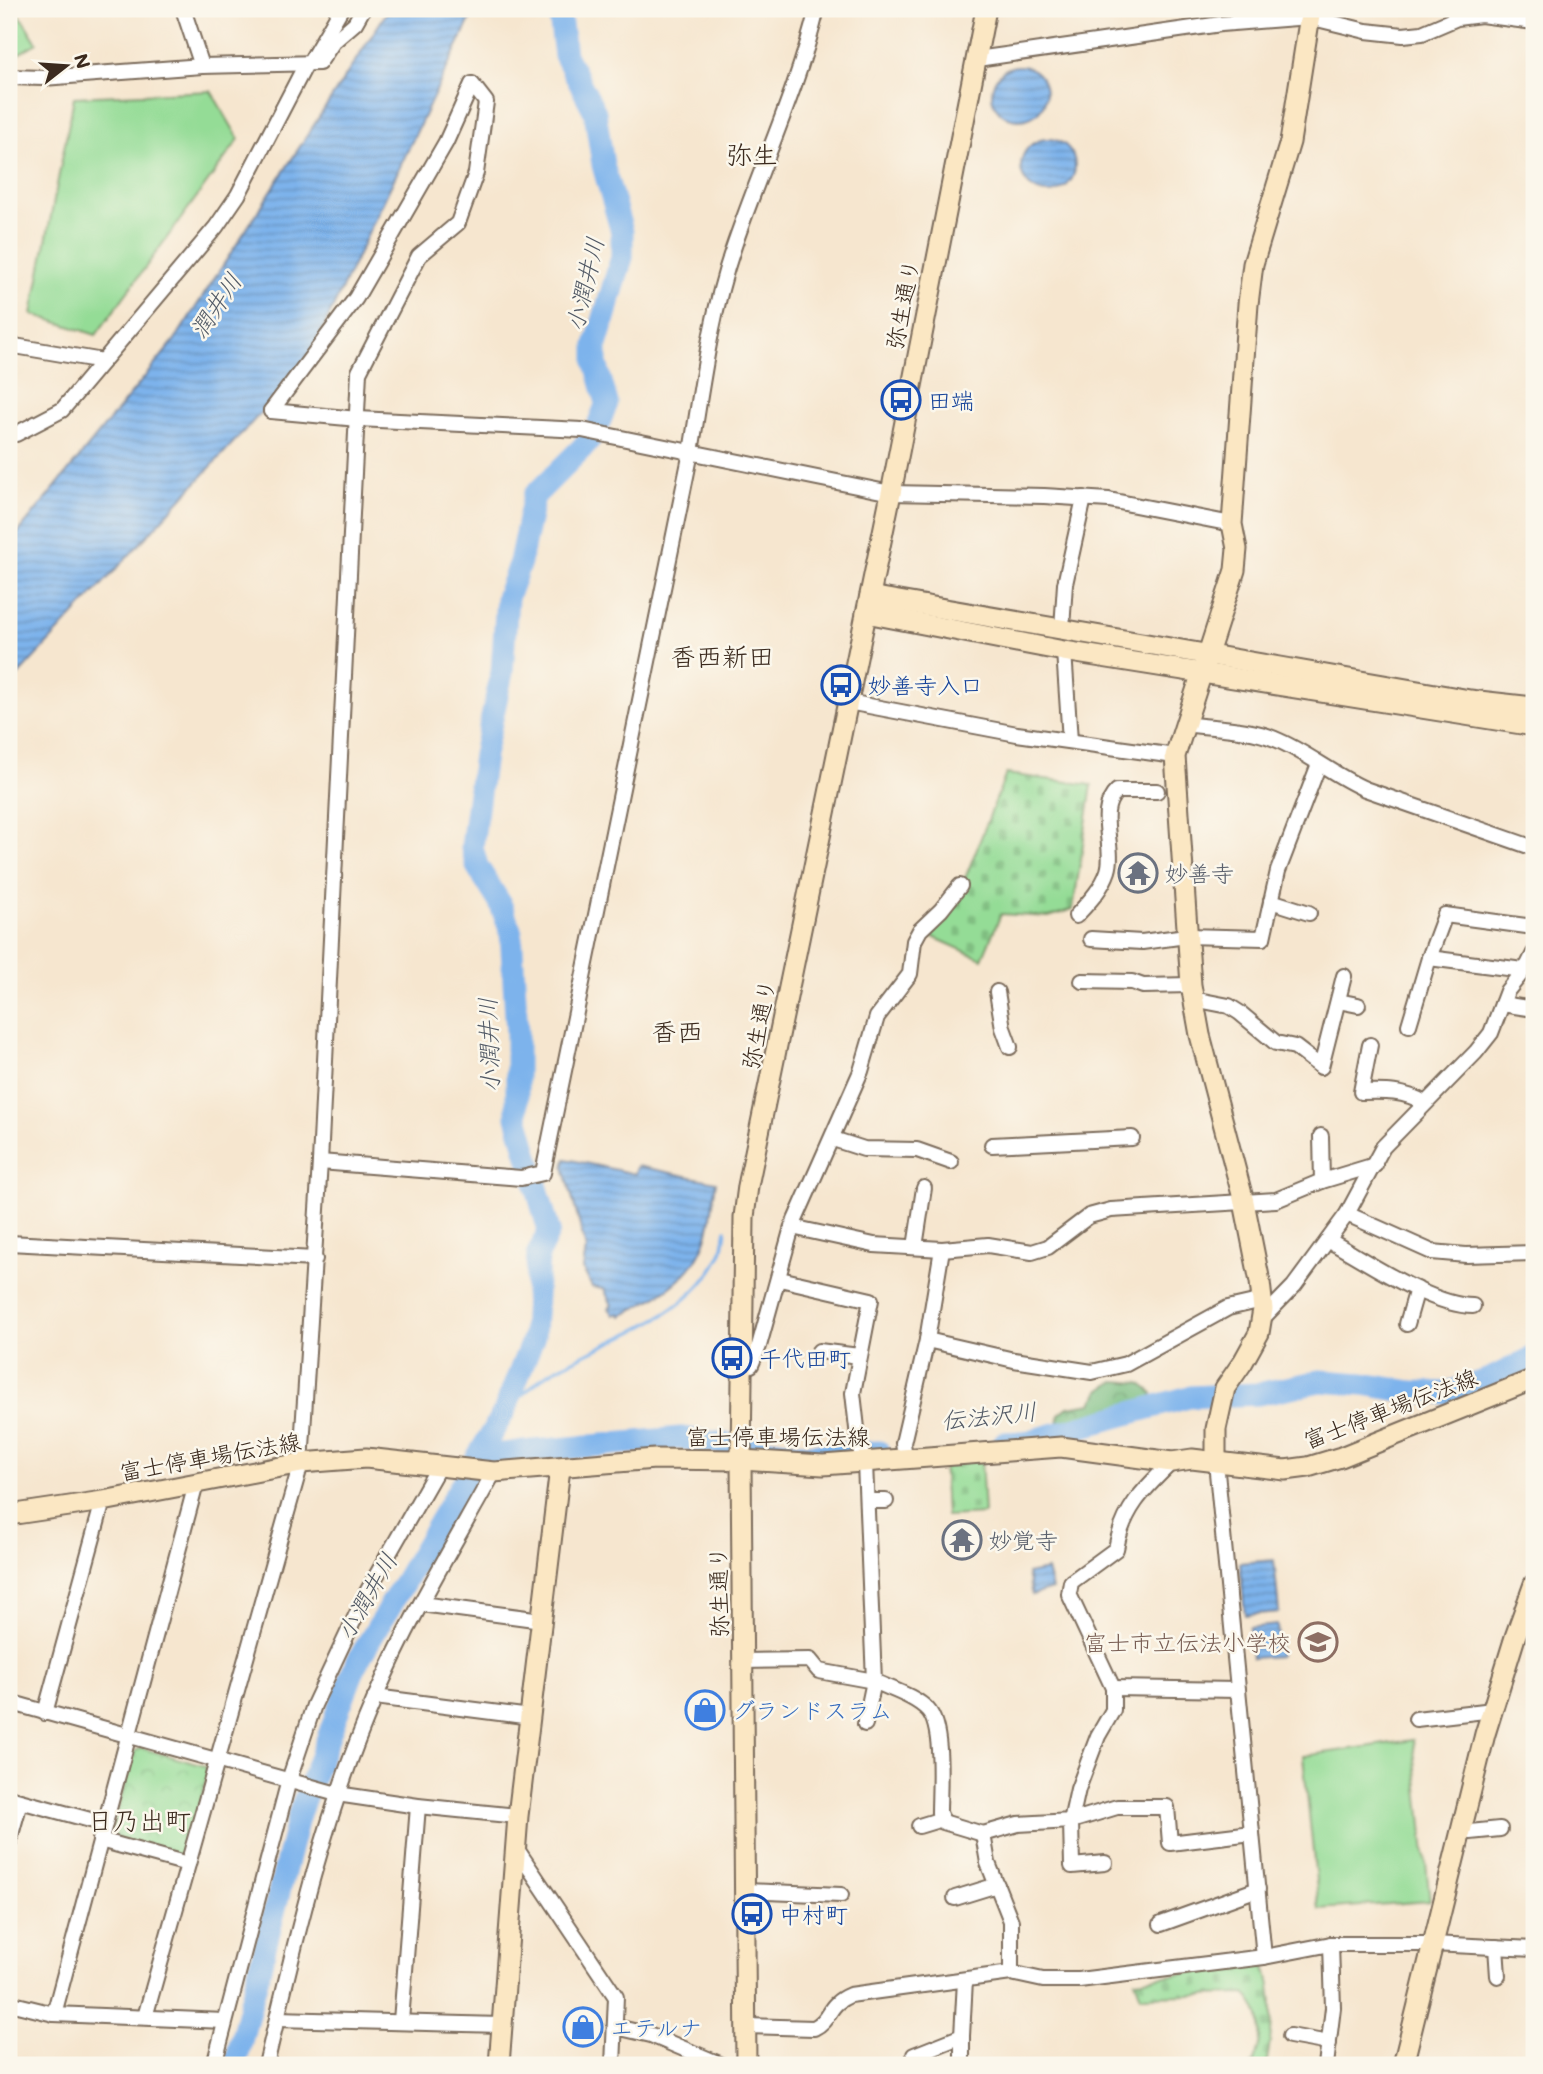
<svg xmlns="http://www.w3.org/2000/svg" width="1543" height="2074" viewBox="0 0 1543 2074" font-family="Mali,'Klee One',sans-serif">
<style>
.forest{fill:url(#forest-crowns);stroke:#59734e;stroke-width:2}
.cemetery{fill:url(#cemetery-stones);stroke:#68835a;stroke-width:2}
.park{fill:url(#park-crowns);stroke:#68835a;stroke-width:2}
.garden{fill:#94dc96;stroke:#68835a;stroke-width:2}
.water{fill:url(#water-rules);stroke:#5c6e85;stroke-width:2}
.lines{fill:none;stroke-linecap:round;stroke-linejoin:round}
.stream{stroke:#7db3ec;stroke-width:3.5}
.river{stroke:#7db3ec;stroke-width:23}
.street-casing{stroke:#7c6c5c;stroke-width:18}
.secondary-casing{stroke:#7c6c5c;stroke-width:23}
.street{stroke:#fff;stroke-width:14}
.secondary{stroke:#fbe7c3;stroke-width:19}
.labels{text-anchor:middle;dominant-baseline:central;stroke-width:5;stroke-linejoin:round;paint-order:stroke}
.street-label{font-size:23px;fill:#3b2a1e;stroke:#fbf7ec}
.transit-label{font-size:23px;fill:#164399;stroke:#fbf7ec;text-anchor:start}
.worship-label{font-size:23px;fill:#5b616d;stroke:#fbf7ec;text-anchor:start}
.education-label{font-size:23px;fill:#785e54;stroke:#fbf7ec;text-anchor:end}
.shop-label{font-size:23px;fill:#366cbe;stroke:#fbf7ec;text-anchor:start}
.water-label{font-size:24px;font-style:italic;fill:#525a66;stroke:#fbf7ec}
.quarter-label{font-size:26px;fill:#3b2a1e;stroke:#fbf7ec}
</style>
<defs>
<pattern id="forest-crowns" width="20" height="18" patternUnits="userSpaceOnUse" patternTransform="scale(1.75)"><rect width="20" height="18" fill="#77bc7f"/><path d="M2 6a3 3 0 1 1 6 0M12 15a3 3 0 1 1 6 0" fill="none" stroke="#639967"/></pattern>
<pattern id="cemetery-stones" width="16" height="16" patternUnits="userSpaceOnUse" patternTransform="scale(1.75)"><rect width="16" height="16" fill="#94dc96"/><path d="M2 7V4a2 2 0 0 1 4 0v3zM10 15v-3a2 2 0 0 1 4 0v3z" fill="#80bd81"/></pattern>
<pattern id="park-crowns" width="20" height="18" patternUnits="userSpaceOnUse" patternTransform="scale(1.75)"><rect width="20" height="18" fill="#94dc96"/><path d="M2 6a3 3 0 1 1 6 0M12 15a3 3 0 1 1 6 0" fill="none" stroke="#80bd81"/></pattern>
<pattern id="water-rules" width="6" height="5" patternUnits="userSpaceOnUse" patternTransform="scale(1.75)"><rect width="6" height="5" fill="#7db3ec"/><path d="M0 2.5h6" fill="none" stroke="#6892bf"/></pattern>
</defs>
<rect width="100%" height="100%" fill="#fbf7ec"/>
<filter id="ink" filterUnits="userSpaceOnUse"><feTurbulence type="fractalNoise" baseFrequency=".0143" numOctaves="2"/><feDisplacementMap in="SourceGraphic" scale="14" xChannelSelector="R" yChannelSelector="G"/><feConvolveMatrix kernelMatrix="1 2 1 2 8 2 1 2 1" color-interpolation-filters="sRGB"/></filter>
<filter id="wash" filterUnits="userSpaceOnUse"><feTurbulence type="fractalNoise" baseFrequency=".00686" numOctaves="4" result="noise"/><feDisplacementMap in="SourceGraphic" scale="28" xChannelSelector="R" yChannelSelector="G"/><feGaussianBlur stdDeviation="1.57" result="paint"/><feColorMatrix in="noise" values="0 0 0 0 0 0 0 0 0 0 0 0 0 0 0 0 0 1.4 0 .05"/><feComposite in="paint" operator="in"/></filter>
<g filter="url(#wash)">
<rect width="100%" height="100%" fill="#f6e6cf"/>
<path class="forest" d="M1116,1381L1140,1383L1153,1393L1146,1412L1094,1433H1058L1059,1414L1068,1407L1092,1403L1100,1390Z"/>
<g class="cemetery">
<path d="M1006,774L1092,785L1073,909L1049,917L1001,914L982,959L924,933L966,876Z"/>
<path d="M981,1458L984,1514L946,1516L943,1460Z"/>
<path d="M1264,1963C1276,1995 1273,2032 1266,2065H1250L1253,2064C1263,2040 1265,2012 1245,1994L1141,1996L1135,1980Z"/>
</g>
<path class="park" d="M141,1748L205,1766L208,1772L187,1852L180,1856L117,1839L112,1830L134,1752Z"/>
<g class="garden">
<path d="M9,9H16L37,43L9,59Z"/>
<path d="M211,91L239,139L96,335L32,314L74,97Z"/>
<path d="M1413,1740L1430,1901L1319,1909L1303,1756Z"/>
</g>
<g class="water">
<path d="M389,9H475L306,364L9,685V544L174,341Z"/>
<circle cx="1019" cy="93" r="27"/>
<circle cx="1048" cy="166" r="27"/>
<path d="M566,1159L635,1174L637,1166L716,1182C713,1199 712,1219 707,1236C694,1279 658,1297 621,1316L619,1313L614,1315L609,1308L612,1305L604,1289L592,1287L583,1269L586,1248L564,1167Z"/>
<path d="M1274,1560L1279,1612L1245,1615L1240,1563Z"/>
<path d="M1047,1570L1052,1589L1032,1595L1027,1574Z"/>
<path d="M1277,1625L1279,1656L1252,1658L1249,1628Z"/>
</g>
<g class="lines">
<path class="stream" d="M504,1412C518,1400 533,1383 549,1373C606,1339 688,1321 720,1256C724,1249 724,1239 726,1230"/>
<g class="river">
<path d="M1004,1443L1026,1442L1189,1397L1258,1394L1320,1381L1363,1384L1412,1392L1445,1393L1490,1379L1534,1357"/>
<path d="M478,1456L681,1438L807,1455L879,1452"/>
<path d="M235,2065L299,1814L356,1664L504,1412L534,1336L538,1254L549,1231L517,1117V1032L511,932L500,903L477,866L472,847L484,755L502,672L507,598L520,562L534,496L587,443L596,430L607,403L596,363V345L622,257V232L603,165L595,112L565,55L559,9"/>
</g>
</g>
</g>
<g filter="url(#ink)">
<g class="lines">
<g class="street-casing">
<g id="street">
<path d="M183,9L202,66"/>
<path d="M977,59L1221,24L1309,17L1366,31L1403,35L1422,33L1457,18L1481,15L1534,22"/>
<path d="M310,62L341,9"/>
<path d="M9,77L43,78L202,66L319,63L333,42L355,23L363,9"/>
<path d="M9,345L103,361"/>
<path d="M271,411L358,419L582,430L891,493L1044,496L1109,500L1232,524"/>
<path d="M9,433L16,434L62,410L216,227L238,195L306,64"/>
<path d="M1062,628L1065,584L1084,498"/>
<path d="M1064,651L1070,741"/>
<path d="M848,702L1017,734L1175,756"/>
<path d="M1184,724C1212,728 1250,728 1275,739C1307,752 1333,775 1365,789L1534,848"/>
<path d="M1271,901L1309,913"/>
<path d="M1076,916C1088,903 1102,889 1108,871C1116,846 1095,812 1117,791H1157"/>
<path d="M1091,939L1142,942L1186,936L1263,938L1278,871L1319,764"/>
<path d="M1429,958L1523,970"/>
<path d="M1082,981L1132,982L1143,986L1191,985"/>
<path d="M997,992L1003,1028L1010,1047"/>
<path d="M1193,999L1229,1006L1240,1013L1276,1043L1295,1047L1321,1067L1344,976"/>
<path d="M1338,1001L1358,1005"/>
<path d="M1502,1004L1534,1009"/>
<path d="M1409,1025L1429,958L1445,915L1534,927"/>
<path d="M1370,1045L1361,1092C1384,1091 1405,1091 1425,1103"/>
<path d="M1321,1136L1322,1181"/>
<path d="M833,1139L864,1149L917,1150L951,1162"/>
<path d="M992,1145L1132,1138"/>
<path d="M320,1162L521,1178L543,1173L691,452C702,385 711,314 733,249C760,169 797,91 817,9"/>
<path d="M1347,1214L1432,1252L1466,1255L1534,1253"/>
<path d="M792,1227L874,1245L942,1249L988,1245L1032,1252L1048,1247L1089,1216L1111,1210L1276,1200L1322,1181L1375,1165"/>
<path d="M1328,1240C1367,1261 1431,1306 1473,1306"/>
<path d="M9,1243L315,1259"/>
<path d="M915,1247L924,1188"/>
<path d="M780,1279L871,1300L853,1393L859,1446L865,1463L874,1681C890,1689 915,1696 928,1710C944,1728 939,1788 939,1813L943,1822L983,1834"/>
<path d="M1263,1318L1294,1286L1347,1214L1383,1147L1476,1052L1491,1033L1507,991L1528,965L1534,953"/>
<path d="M1407,1324L1417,1289"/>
<path d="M927,1340L1014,1360L1092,1372L1126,1364L1228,1308L1263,1300"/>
<path d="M819,1351L859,1356"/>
<path d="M743,1368L751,1365L759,1346L792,1227L861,1071L877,1017L910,974L914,941L920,930L941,910L960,886"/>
<path d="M905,1457L903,1443L927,1340L942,1249"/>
<path d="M1216,1462L1264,1957"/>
<path d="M867,1501H886"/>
<path d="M421,1604L542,1620"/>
<path d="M743,1661L810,1660L819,1671L874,1681L865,1724"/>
<path d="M1113,1688L1238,1690"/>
<path d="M375,1697L531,1717"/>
<path d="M9,1702L337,1794L418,1806L518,1816"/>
<path d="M45,1713L103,1501"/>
<path d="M1416,1719L1493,1710"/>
<path d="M9,1798L105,1824"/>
<path d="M919,1826L942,1819"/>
<path d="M1460,1833L1500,1829"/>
<path d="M100,1840L188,1864"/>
<path d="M9,1842L20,1802"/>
<path d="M516,1848L616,1997L613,2065"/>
<path d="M1105,1863L1072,1866L1071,1821L1117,1807H1167L1170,1843L1252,1833"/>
<path d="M745,1891L841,1895"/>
<path d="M955,1898L997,1885"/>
<path d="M1161,1924L1258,1889"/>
<path d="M1496,1947L1498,1976"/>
<path d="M1011,1973V1921L988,1863L983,1834L1018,1824L1071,1821L1078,1789L1098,1736L1113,1710V1688L1069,1594L1071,1582L1116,1549C1123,1509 1143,1490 1172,1462"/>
<path d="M9,2003L54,2014L225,2021"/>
<path d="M54,2014L196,1484"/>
<path d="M145,2017L301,1463L320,1162L359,372L419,256L458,223L476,173L486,102L472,84L446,142L356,298L271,411"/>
<path d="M277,2019L501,2025"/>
<path d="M401,2021L418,1806"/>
<path d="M746,2026L814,2028C832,2019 826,2005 850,1995L1011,1973L1043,1980H1079L1264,1957L1331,1944H1432L1534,1949"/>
<path d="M616,2027L651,2035L722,2065"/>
<path d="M962,2036V2065"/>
<path d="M1290,2036L1329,2043"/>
<path d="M214,2065L289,1780L314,1705L367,1592L439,1466"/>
<path d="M266,2065C295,1941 324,1815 375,1698C408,1620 453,1546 494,1472"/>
<path d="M914,2065V2055L962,2036L965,1980"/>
<path d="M1326,2065L1333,2008L1331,1944"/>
</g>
</g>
<g class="secondary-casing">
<g id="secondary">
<path d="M870,596L1470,700L1534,707"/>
<path d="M866,613L1064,651L1534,726"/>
<path d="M1216,1462V1429L1225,1388L1243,1362L1259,1333L1263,1309L1260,1282L1244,1202L1200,1035L1191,985L1175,756L1235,570L1237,549L1232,524L1248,304L1253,264L1290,142L1311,9"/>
<path d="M9,1515L103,1501L301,1463L366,1458L494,1472L655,1459L741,1460L823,1465L1061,1447L1172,1462L1192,1459L1285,1470L1308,1467L1341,1457L1534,1379"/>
<path d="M499,2065L518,1816L560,1468"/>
<path d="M746,2065L741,1460L744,1217L748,1186L891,493L986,9"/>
<path d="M1403,2065L1485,1734L1515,1637L1534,1584"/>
</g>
</g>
<use href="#street" class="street"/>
<use href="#secondary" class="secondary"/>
</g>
</g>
<defs>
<g id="bus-ring" transform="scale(2.0125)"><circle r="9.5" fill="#fbf7ec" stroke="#1a4fb4" stroke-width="1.5"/><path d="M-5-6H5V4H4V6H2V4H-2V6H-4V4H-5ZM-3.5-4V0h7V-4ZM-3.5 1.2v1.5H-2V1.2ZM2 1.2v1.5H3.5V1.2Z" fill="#1a4fb4"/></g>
<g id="temple-ring" transform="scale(2.0125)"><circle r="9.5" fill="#fbf7ec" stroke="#6b7280" stroke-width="1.5"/><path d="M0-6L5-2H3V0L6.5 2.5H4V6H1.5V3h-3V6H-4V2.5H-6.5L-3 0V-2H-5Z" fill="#6b7280"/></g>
<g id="school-ring" transform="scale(2.0125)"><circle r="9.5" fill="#fbf7ec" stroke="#8d6e63" stroke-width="1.5"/><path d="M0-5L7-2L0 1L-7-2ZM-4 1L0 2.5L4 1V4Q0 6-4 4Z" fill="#8d6e63"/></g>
<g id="shop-ring" transform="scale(2.0125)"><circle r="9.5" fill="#fbf7ec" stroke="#3f7fe0" stroke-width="1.5"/><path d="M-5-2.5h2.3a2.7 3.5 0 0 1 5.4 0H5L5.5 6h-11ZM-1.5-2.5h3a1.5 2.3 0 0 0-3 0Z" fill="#3f7fe0"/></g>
</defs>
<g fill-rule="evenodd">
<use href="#bus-ring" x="901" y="400"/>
<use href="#bus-ring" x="841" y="685"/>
<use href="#temple-ring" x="1138" y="873"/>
<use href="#bus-ring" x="732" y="1358"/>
<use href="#temple-ring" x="962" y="1540"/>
<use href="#school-ring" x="1318" y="1642"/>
<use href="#shop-ring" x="705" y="1710"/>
<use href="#bus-ring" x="752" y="1914"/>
<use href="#shop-ring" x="583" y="2027"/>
</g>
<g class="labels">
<g class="street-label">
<text transform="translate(902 304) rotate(-79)">弥生通り</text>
<text transform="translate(758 1024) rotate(-79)">弥生通り</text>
<text transform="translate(1390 1408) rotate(-21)">富士停車場伝法線</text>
<text x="778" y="1436">富士停車場伝法線</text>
<text transform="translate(210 1456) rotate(-10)">富士停車場伝法線</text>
<text transform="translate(718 1592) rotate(-91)">弥生通り</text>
</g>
<g class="transit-label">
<text x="928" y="400">田端</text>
<text x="868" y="685">妙善寺入口</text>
<text x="759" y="1358">千代田町</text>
<text x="779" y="1914">中村町</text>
</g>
<g class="worship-label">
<text x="1165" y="873">妙善寺</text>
<text x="989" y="1540">妙覚寺</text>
</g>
<g class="education-label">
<text x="1291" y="1642">富士市立伝法小学校</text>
</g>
<g class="shop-label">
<text x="732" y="1710">グランドスラム</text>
<text x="610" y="2027">エテルナ</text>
</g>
<g class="water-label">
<text transform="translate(584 284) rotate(-77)">小潤井川</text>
<text transform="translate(215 305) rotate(-56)">潤井川</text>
<text transform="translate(488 1045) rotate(-92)">小潤井川</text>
<text transform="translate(989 1415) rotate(-6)">伝法沢川</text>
<text transform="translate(366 1596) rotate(-60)">小潤井川</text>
</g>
<g class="quarter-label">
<text x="752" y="154">弥生</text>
<text x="722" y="656">香西新田</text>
<text x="677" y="1031">香西</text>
<text x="139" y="1820">日乃出町</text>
</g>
</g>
<rect width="1543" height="2074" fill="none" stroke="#fbf7ec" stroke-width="35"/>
<g transform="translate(66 66) rotate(73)" stroke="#fbf7ec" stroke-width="5" paint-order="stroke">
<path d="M0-5L12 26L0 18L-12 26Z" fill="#3b2a1e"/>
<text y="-10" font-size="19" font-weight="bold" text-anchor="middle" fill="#3b2a1e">N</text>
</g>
</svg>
